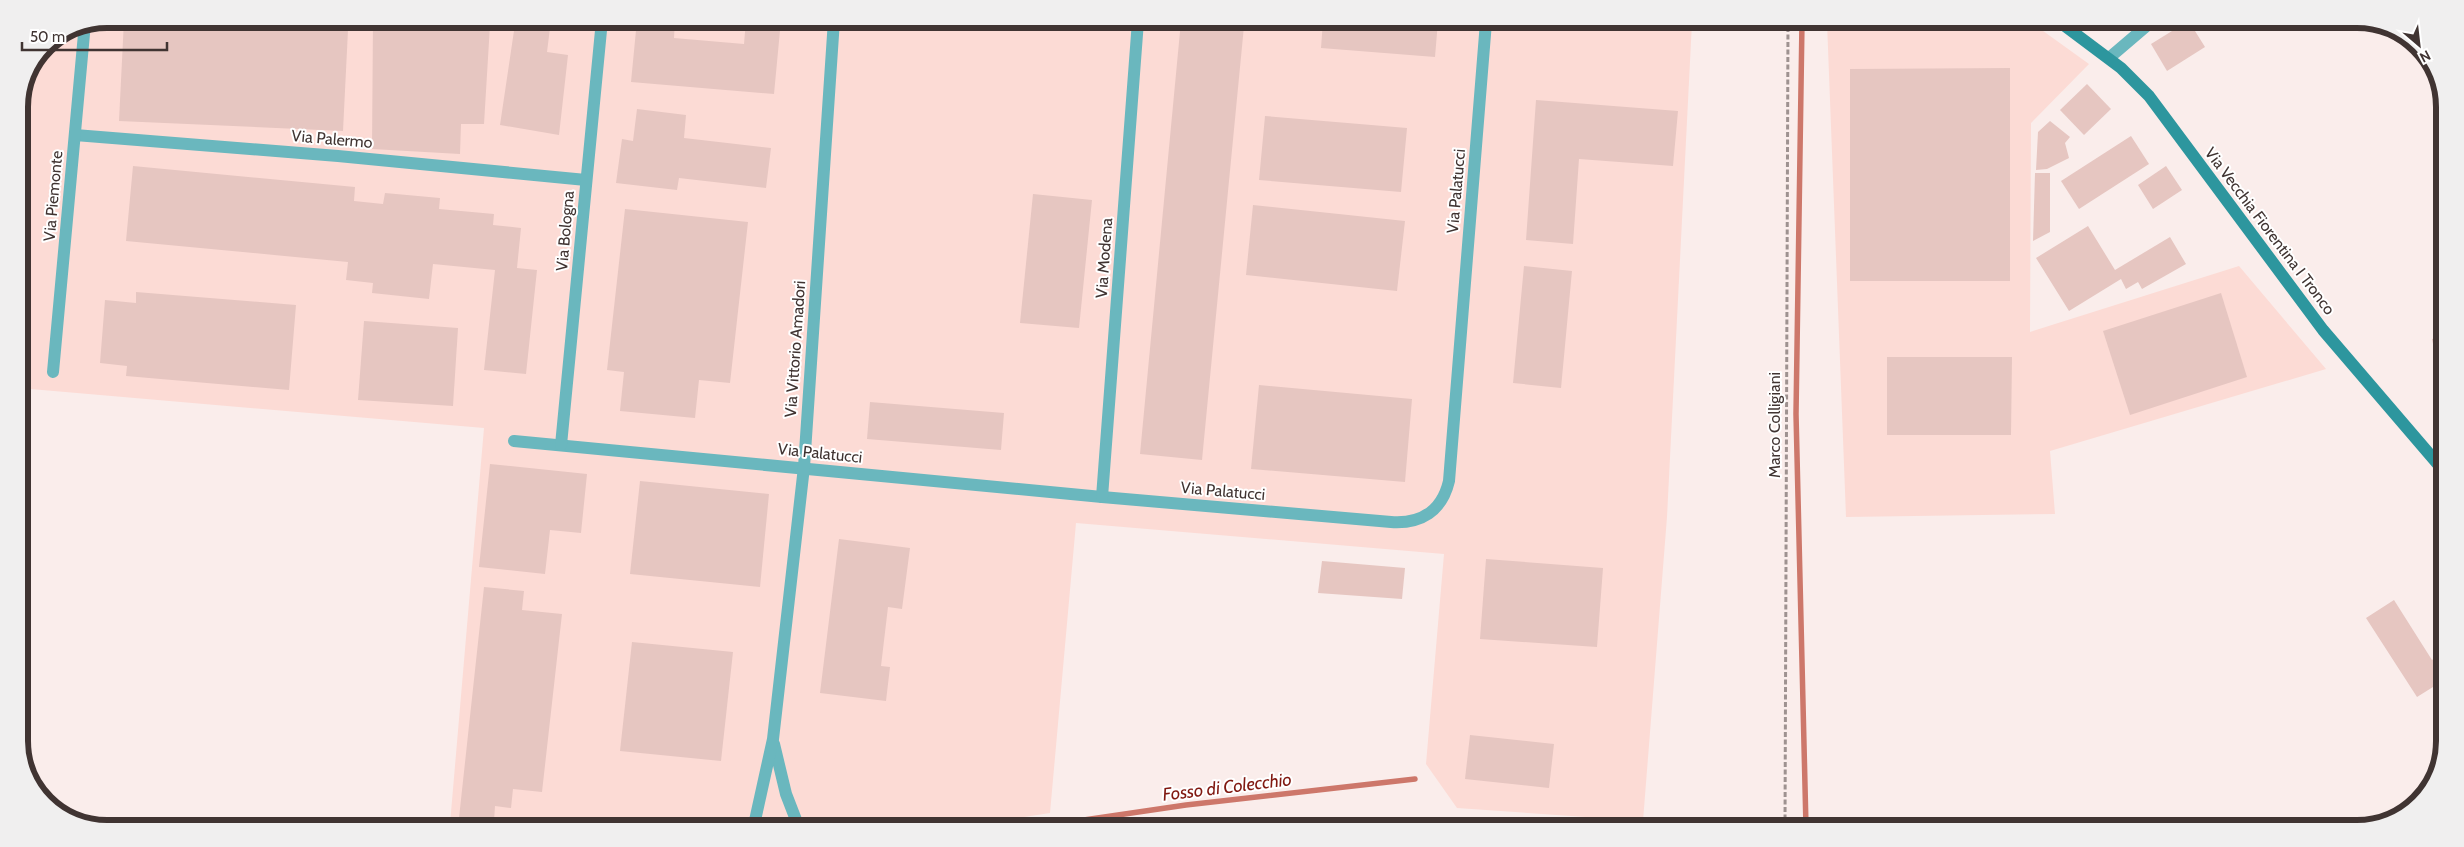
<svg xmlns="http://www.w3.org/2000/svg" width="2464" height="847" viewBox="0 0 2464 847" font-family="Cabin,sans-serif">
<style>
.built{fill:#fcdbd5}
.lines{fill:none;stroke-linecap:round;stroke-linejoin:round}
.stream{stroke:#cd776a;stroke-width:5.5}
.building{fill:#e6c6c1}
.path{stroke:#9e9290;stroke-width:3;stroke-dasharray:5 2.5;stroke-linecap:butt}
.street{stroke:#6ab7be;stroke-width:12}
.secondary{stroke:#2d969e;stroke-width:12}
.labels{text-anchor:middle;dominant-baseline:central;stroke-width:4;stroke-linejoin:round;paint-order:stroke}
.street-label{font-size:16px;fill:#403432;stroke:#fff}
.water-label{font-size:18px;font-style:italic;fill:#801810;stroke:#fff}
.rim{fill:none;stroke:#403432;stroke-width:6}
</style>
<rect width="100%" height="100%" fill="#faedeb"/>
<g class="built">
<path d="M107,19L1692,22L1667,517L1643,821L1457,808L1426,764L1444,554L1076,523L1050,813L973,825L450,824L484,428L19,388V101L45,44L73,25Z"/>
<path d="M1827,22L2032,23L2089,64L2031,123L2030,332L2239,266L2326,369L2050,451L2055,514L1846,517Z"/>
</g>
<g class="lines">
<g class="stream">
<path d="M1802,22L1796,414L1806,827"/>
<path d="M1043,826L1186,805L1415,779"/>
</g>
</g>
<g class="building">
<path d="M373,19L576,20L575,30L550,28L547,52L568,55L559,135L500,125L515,24L490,25L484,124H461L460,154L372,149Z"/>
<path d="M124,20L348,30L343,131L119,121Z"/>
<path d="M637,20H675L674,38L744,44L746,20H781L774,94L631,82Z"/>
<path d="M1181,21L1244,26L1202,460L1140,454Z"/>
<path d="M1323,21H1438L1435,57L1321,48Z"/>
<path d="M2185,23H2190L2205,47L2167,71L2151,44Z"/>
<path d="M2010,68V281H1850V69Z"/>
<path d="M2087,84L2111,109L2084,135L2060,110Z"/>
<path d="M1536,100L1678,111L1673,166L1579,159L1573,244L1526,240Z"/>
<path d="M637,109L686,115L684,138L771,148L766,188L679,178L677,190L616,183L622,139L633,141Z"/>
<path d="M1265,116L1407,128L1401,192L1259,180Z"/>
<path d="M2050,121L2070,137L2065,143L2069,158L2047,169L2036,170L2038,132Z"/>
<path d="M2131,136L2149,164L2079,209L2061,181Z"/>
<path d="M133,166L355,187L354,201L383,204L385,193L440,198L439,209L494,214L493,225L521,228L517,268L537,270L526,374L484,370L495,270L433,264L429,299L372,293L373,283L346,280L348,262L126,241Z"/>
<path d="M2166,166L2182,190L2153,209L2138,185Z"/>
<path d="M2035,173H2050V232L2033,241Z"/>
<path d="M1033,194L1092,200L1079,328L1020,323Z"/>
<path d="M1253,205L1405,221L1397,291L1246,275Z"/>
<path d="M625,209L748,222L730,383L699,380L695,418L620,411L624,372L607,370Z"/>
<path d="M2088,226L2115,270L2170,237L2186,264L2142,289L2138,282L2126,289L2121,279L2069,311L2036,258Z"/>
<path d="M1524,266L1572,271L1561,388L1513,383Z"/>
<path d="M136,292L296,305L289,390L126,376L127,366L100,363L105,300L136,303Z"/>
<path d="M2221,293L2247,377L2130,415L2103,331Z"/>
<path d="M364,321L458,328L453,406L358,400Z"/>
<path d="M2443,336V381L2441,382L2432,339Z"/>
<path d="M1887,357H2012L2011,435H1887Z"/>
<path d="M1259,385L1412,399L1405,482L1251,469Z"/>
<path d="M870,402L1004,413L1001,450L867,439Z"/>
<path d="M490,464L587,474L581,533L550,530L545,574L479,567Z"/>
<path d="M640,481L769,494L760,587L630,574Z"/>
<path d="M839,539L910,548L902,609L888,607L881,666L890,667L886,701L820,693Z"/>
<path d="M1486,559L1603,568L1597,647L1480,639Z"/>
<path d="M1322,561L1405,568L1402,599L1318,593Z"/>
<path d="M484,587L524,591L522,610L562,614L542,792L513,789L511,808L495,806L494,821L459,818Z"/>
<path d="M2394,600L2432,660L2438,656L2441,662V682L2417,697L2366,618Z"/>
<path d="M632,642L733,652L721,761L620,751Z"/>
<path d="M1470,735L1554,744L1549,788L1465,779Z"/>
</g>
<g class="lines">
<path class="path" d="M1785,827L1788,22"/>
<g class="street">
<path d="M2109,58L2150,23"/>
<path d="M75,135L338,156L586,180"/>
<path d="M53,372L85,23"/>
<path d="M514,441L1102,497L1391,522C1421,524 1442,511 1449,481L1486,22"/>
<path d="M561,445L602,20"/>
<path d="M1102,497L1138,21"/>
<path d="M774,744L786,794L798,825"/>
<path d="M754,825L773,739L804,467L834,20"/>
</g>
<path class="secondary" d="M2061,23L2121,68L2149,96L2323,330L2443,470"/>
</g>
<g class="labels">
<g class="street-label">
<text transform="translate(332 139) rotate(5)">Via Palermo</text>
<text transform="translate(1456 191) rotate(-85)">Via Palatucci</text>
<text transform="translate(53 196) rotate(-85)">Via Piemonte</text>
<text transform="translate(565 231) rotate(-85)">Via Bologna</text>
<text transform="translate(2270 231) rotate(53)">Via Vecchia Fiorentina I Tronco</text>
<text transform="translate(1104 258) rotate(-86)">Via Modena</text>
<text transform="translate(795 349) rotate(-86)">Via Vittorio Amadori</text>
<text transform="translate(1774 425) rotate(-90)">Marco Colligiani</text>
<text transform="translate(820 453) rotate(6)">Via Palatucci</text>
<text transform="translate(1223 491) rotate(5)">Via Palatucci</text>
</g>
<g class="water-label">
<text transform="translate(1227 787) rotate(-7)">Fosso di Colecchio</text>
</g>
</g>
<path d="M0 0H2464V847H0ZM107 28H2357A79 79 0 0 1 2436 107V741A79 79 0 0 1 2357 820H107A79 79 0 0 1 28 741V107A79 79 0 0 1 107 28Z" fill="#f0efef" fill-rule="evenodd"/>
<path class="rim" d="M107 28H2357A79 79 0 0 1 2436 107V741A79 79 0 0 1 2357 820H107A79 79 0 0 1 28 741V107A79 79 0 0 1 107 28Z"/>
<g transform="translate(2419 45) rotate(152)" stroke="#ffffff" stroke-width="4" paint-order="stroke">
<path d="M0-4L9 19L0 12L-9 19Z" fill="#403432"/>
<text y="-8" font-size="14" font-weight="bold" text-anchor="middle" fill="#403432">N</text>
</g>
<path d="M22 42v8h145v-8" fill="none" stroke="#403432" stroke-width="2.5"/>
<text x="30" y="42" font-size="15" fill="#403432" stroke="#ffffff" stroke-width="4" paint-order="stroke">50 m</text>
</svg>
